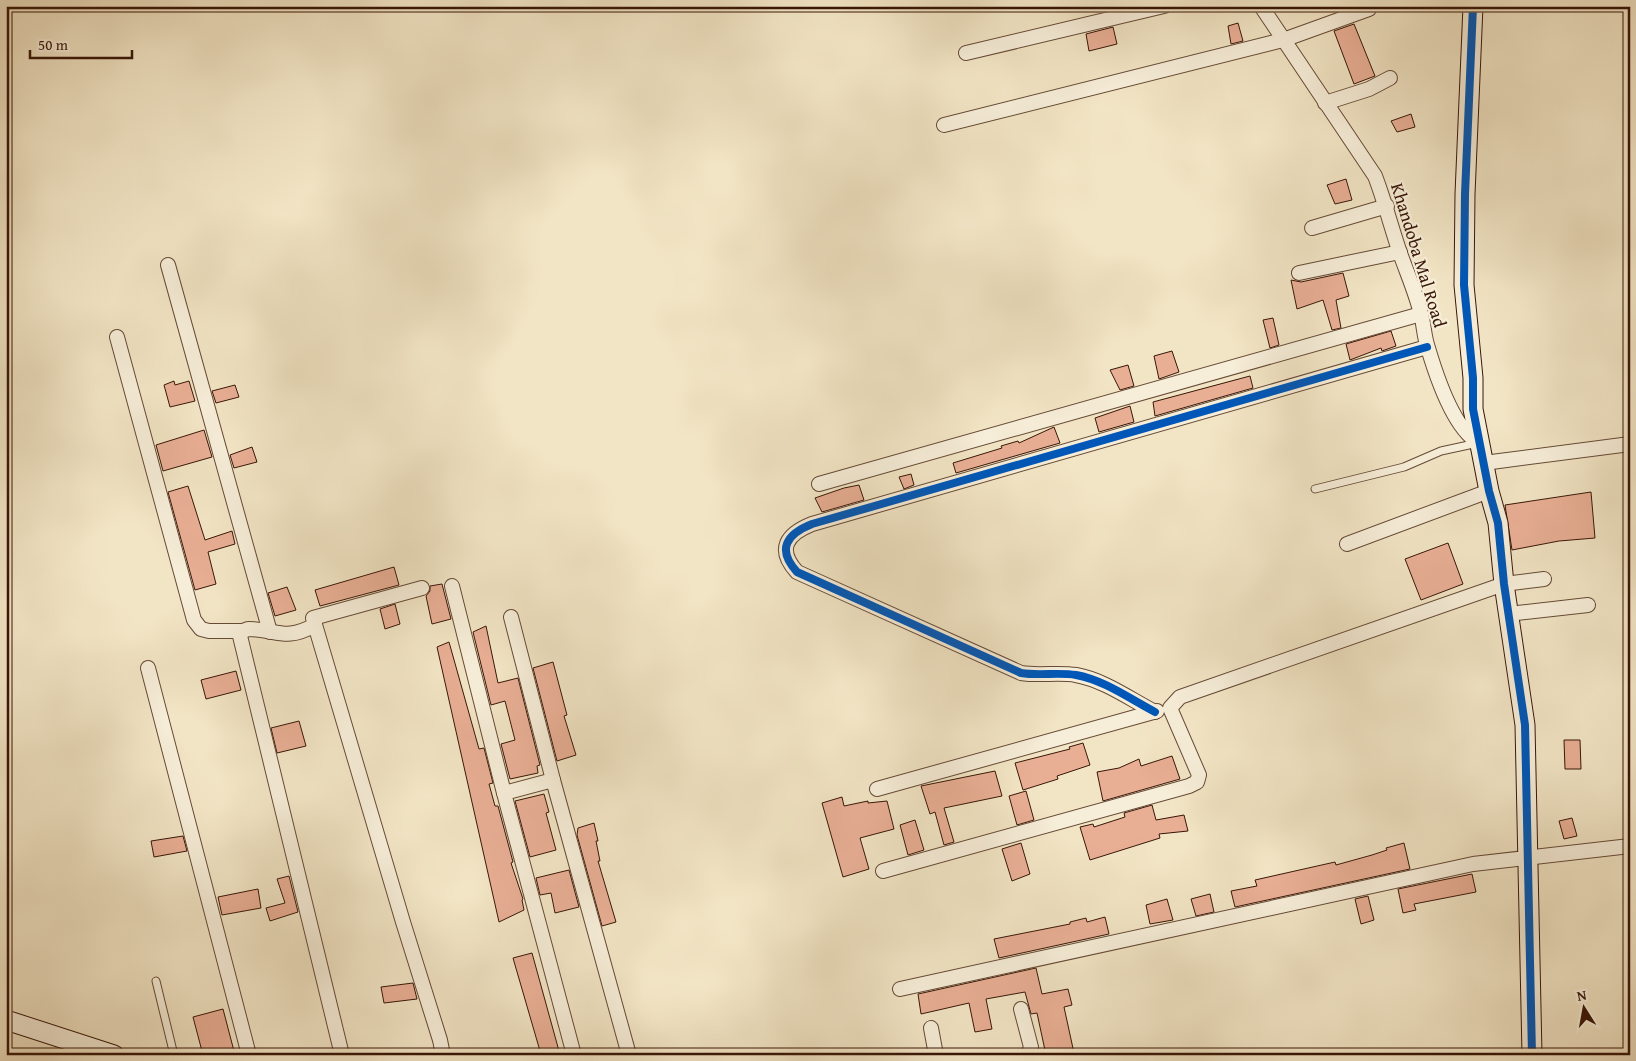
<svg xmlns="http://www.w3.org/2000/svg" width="1636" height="1061" viewBox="0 0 1636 1061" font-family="'Gentium Book Plus',serif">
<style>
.building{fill:#e9af95;stroke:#381607}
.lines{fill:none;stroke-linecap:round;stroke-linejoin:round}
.lane-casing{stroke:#664a36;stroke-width:9}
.street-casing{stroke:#664a36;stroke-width:16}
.secondary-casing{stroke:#381607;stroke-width:21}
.lane{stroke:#f7eed9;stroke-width:7}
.street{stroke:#f7eed9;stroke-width:14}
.secondary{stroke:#f7eed9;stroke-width:19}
.cycleway-casing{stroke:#f7eed9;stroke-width:11}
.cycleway{stroke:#0057b8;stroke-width:8}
.labels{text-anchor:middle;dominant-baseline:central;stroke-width:4.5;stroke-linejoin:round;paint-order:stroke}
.street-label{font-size:18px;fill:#381607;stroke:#f7eed9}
</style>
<rect width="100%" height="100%" fill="#f2e5c5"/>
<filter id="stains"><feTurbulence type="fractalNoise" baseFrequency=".004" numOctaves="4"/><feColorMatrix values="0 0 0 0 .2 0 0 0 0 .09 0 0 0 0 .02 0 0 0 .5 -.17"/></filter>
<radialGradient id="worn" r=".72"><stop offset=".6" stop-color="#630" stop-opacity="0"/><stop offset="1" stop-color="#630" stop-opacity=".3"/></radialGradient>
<g class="building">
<path d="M1238,23L1243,41L1231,44L1228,26Z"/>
<path d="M1354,24L1375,76L1354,84L1334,31Z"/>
<path d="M1113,27L1117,44L1089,51L1086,34Z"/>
<path d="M1411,114L1415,127L1397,132L1391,121Z"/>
<path d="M1346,179L1352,200L1335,204L1327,185Z"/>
<path d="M1343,273L1349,296L1336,300L1341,328L1332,330L1323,300L1297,309L1291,280L1301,282Z"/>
<path d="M1273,318L1279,345L1270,348L1263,320Z"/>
<path d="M1391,331L1396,346L1382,351L1381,348L1350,360L1346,344Z"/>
<path d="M1172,351L1179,372L1159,379L1154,356Z"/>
<path d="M1128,365L1134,386L1120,390L1110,370Z"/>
<path d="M1250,376L1253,388L1155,416L1153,402Z"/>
<path d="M174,381L175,385L189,381L195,401L170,407L164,385Z"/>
<path d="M235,385L239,397L216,403L212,391Z"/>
<path d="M1130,406L1134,422L1099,432L1095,418Z"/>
<path d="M1054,427L1060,443L956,473L953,463L1002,448L1001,446L1018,441L1019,443Z"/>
<path d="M204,430L212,457L163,471L156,445Z"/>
<path d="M252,447L257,462L234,468L230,455Z"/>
<path d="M911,474L914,485L904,489L899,477Z"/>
<path d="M859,485L864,500L822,512L815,498L844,488Z"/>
<path d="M188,486L205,540L232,531L235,544L208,552L216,584L195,590L168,492Z"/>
<path d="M1591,492L1595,538L1559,541L1512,550L1505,505Z"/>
<path d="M1448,543L1463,584L1421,600L1405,559Z"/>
<path d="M394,567L399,585L320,606L315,590Z"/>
<path d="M442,584L451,619L432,624L426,596L430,591V586Z"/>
<path d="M287,587L296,610L275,616L268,593Z"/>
<path d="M395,604L400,624L385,629L380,609Z"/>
<path d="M486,626L498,683L518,678L540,765L537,766L538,773L510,779L501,744L515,740L505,701L491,705L473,632Z"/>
<path d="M449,642L479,749L484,748L493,783L489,784L495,806H498L513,862L511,863L523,899L522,900L524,910L499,922L437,647Z"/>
<path d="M553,662L567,715L564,716L576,755L557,761L533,668Z"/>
<path d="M236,671L241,690L206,699L201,680Z"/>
<path d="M299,721L306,746L277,753L271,728Z"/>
<path d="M1564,740H1580L1581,769H1565Z"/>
<path d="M1083,743L1090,765L1057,776L1058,779L1023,790L1015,763L1070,749L1069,747Z"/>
<path d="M1172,756L1180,779L1103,801L1097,772L1119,768L1139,759L1141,766Z"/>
<path d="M995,771L1002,796L944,808L954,842L944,845L935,812L930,814L921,786Z"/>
<path d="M1026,791L1034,820L1017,825L1009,796Z"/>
<path d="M544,794L549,812L546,813L556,850L530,857L515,801Z"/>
<path d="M842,797L844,806L868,801V803L887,801L894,829L860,838L869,869L843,877L822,803Z"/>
<path d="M1152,805L1156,820L1184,815L1188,831L1159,834L1160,838L1090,860L1080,827L1093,824L1094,827L1125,817L1124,813Z"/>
<path d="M1572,818L1577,836L1564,839L1559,821Z"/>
<path d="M915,820L924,850L908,855L900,825Z"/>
<path d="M594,823L598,841H596L600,861H598L616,922L602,926L577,835L578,828Z"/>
<path d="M183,836L187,851L154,857L151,841Z"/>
<path d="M1021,843L1030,874L1012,881L1002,849Z"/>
<path d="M1404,843L1410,869L1235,907L1231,891L1257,886L1255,880L1335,862L1336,865L1372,855L1387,850L1386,848Z"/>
<path d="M569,870L579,907L555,913L551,893L540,895L536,878Z"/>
<path d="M1472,874L1476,892L1414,904L1416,910L1403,913L1398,889Z"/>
<path d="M289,876L298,912L270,921L266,908L285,903L277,879Z"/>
<path d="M258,889L261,908L222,915L218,897Z"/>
<path d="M1210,894L1214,912L1196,916L1191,899Z"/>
<path d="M1368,896L1374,920L1361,924L1355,899Z"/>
<path d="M1167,899L1173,920L1150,924L1146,905Z"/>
<path d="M1105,917L1109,934L999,958L994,939L1070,924V922L1086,918L1087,922Z"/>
<path d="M532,953L559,1051H540L513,958Z"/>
<path d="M1036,968L1042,994L1068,989L1072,1005L1064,1007L1074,1053L1046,1055L1037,1013L1031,1014L1025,992L986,999L992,1029L975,1032L969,1003L921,1014L918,994Z"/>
<path d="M413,983L417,999L384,1003L381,987Z"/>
<path d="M223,1009L235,1055H203L193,1017Z"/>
</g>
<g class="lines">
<g class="lane-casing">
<g id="lane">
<path d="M1315,489L1404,467L1441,451L1478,443"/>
<path d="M156,981L174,1055"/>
</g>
</g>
<g class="street-casing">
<g id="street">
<path d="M1261,6L1375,176C1385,202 1391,227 1400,253C1407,273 1416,293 1421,314C1424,325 1424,337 1428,348C1436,375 1454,431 1480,443"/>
<path d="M966,53L1164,6"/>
<path d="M1325,103L1369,89L1390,78"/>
<path d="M944,125L1283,40L1369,9"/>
<path d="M1312,228L1387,206"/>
<path d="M168,265L270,632"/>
<path d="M1299,273L1400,252"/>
<path d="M117,337L194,620L201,629L209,631H243"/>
<path d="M1484,463L1630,444"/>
<path d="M819,484L1421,314"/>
<path d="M1347,544L1489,491"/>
<path d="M452,586L504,793"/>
<path d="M422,588L313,618L403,922L440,1040L443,1055"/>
<path d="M1508,614L1588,605"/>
<path d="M511,617L553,780"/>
<path d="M315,625C284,642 278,629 248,629L243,631L240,636L342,1055"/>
<path d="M148,668L249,1055"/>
<path d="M1155,712C1130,699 1104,680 1076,675C1059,672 1039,676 1021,673L797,572C776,549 787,534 812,524L1427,347"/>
<path d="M877,789L1157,711"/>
<path d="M883,871L1189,786L1197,782L1199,775L1170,708L1180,697L1504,584L1544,579"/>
<path d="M900,989L1473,864L1630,846"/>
<path d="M1021,1009L1031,1047L1028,1055"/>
<path d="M931,1028L936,1055"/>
<path d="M574,1055L504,793L553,780L629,1055"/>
</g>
</g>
<g class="secondary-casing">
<g id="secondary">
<path d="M1473,6L1465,194L1464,285L1473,378V409L1489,491L1498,523L1504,584L1525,725L1532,1055"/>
<path d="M6,1020L114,1055"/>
</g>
</g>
<use href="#lane" class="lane"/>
<use href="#street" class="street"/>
<use href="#secondary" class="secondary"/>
<g class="cycleway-casing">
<g id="cycleway">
<path d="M1473,6L1465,194L1464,285L1473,378V409L1489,491L1498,523L1504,584L1525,725L1532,1055"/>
<path d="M1155,712C1130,699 1104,680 1076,675C1059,672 1039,676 1021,673L797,572C776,549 787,534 812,524L1427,347"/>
</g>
</g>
<use href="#cycleway" class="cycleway"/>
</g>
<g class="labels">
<g class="street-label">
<text transform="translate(1419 255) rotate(73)">Khandoba Mal Road</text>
</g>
</g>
<rect width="1636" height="1061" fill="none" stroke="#f2e5c5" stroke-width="25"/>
<rect x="8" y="8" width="1621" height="1046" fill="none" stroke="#381607" stroke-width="2.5"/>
<rect x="12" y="12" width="1611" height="1036" fill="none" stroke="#381607"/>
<g transform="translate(1584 1008) rotate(349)" stroke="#f7eed9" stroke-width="4" paint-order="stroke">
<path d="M0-4L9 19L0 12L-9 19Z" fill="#381607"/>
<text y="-8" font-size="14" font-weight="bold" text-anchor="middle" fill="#381607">N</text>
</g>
<path d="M30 50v8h102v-8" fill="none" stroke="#381607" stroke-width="2.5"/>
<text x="38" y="50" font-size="15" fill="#381607" stroke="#f7eed9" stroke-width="4" paint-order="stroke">50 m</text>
<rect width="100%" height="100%" filter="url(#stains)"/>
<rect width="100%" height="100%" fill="url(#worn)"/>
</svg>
